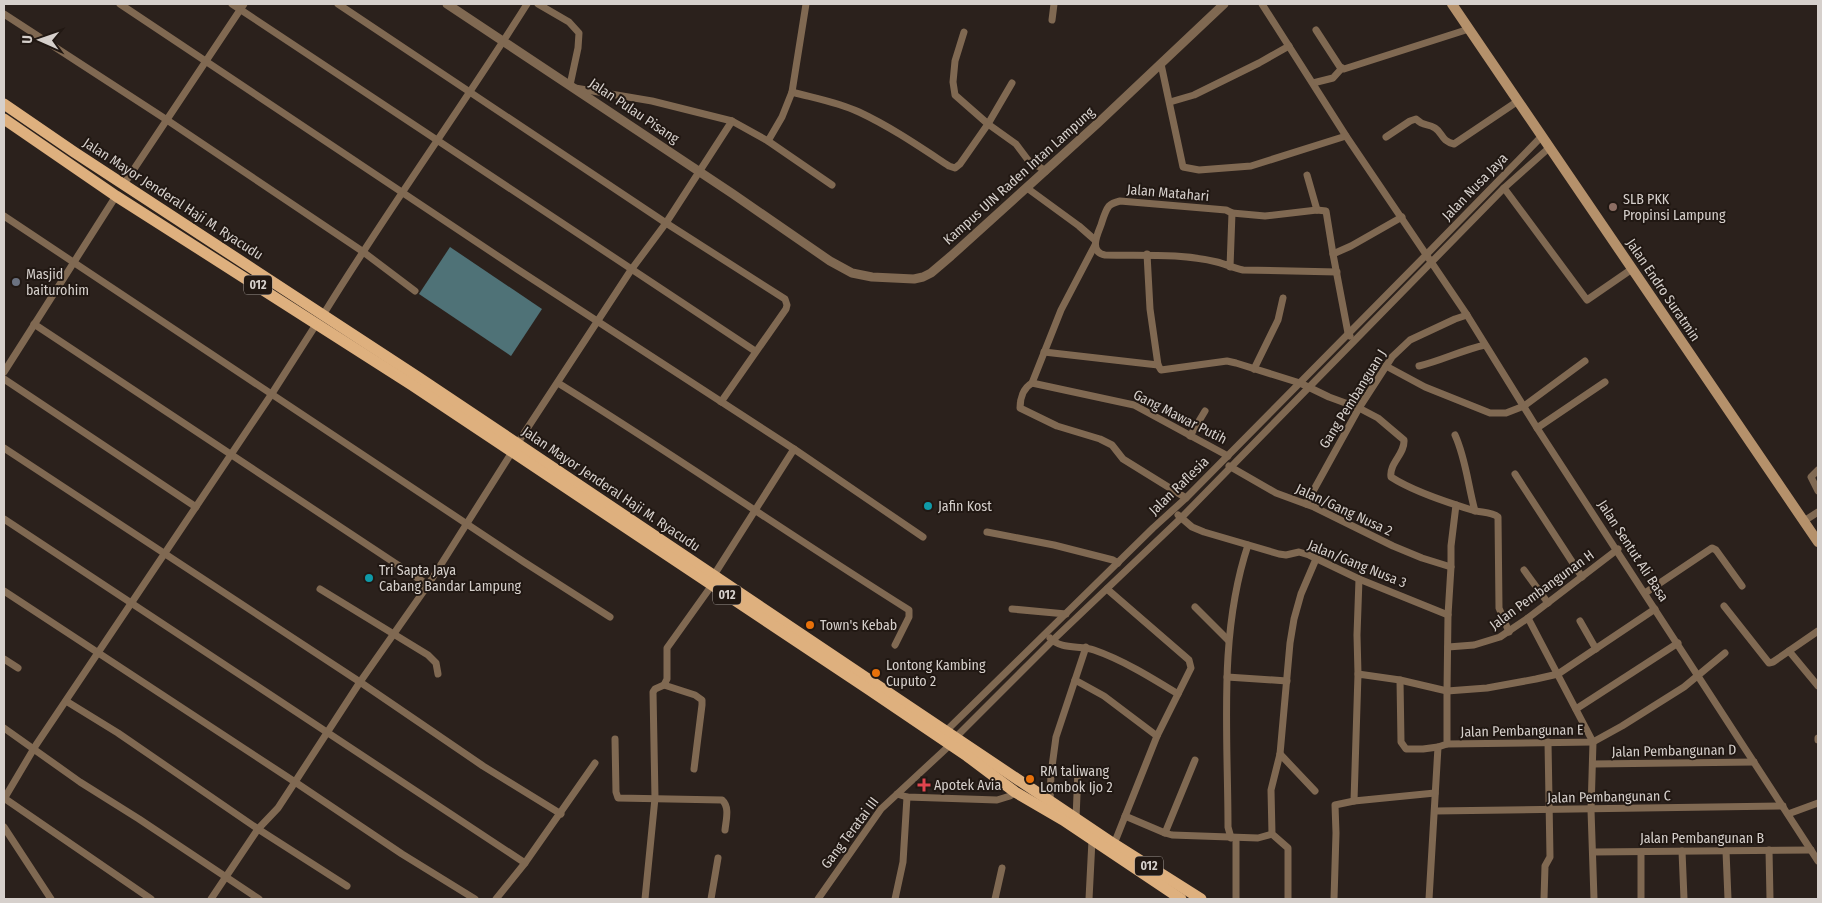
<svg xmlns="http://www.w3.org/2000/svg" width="1822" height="903" viewBox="0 0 1822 903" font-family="'Fira Sans Condensed',sans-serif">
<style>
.water{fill:#4f7277}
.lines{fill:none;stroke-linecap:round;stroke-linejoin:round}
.minor{stroke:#806952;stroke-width:7}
.tertiary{stroke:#806952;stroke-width:9}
.secondary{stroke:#b5916b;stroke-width:10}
.primary{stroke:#deb07e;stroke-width:11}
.education-dot{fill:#8d6e63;stroke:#211813;stroke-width:2}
.worship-dot{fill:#6b7280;stroke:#211813;stroke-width:2}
.culture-dot{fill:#0f9aa8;stroke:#211813;stroke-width:2}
.food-dot{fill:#e8710a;stroke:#211813;stroke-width:2}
.health-dot{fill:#e0444e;stroke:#211813;stroke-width:2}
.labels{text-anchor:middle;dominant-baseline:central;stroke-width:4;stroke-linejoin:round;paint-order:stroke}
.shield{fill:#211813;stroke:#a09994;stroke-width:1}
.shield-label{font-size:12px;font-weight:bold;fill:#d6d0cc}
.street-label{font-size:14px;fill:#d6d0cc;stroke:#211813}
.poi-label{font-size:14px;fill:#d6d0cc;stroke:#211813;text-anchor:start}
</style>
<rect width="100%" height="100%" fill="#2b211c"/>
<path class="water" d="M450,247L542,309L511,356L419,294Z"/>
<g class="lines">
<g class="minor">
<path d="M120,4L517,269L794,449L923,537"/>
<path d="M232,4L755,351"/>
<path d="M338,4L666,223L785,299L787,305L786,309L721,402"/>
<path d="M538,4L569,22L579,33L578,48L570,85"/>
<path d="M1262,4L1346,136L1467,315L1537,428L1818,861"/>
<path d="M4,14L167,120L362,251L415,291"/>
<path d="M1052,20L1054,4"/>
<path d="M1316,30L1340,67L1344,69L1469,29"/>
<path d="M964,32L955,61L953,82L955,95L988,124L1016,144L1028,160L1046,171"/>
<path d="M1161,64L1183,167L1199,170L1251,166L1346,136"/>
<path d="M1313,83L1333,78L1342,68"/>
<path d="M575,88L652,101L732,121L768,141L832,185"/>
<path d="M792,92C814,98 838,102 859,112C891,127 920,147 949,166L955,168L960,164L988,124L1012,83"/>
<path d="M1170,102L1194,95L1259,63L1289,46"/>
<path d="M1386,137L1410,121L1416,119C1424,127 1427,123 1435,128C1443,133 1441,141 1454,144L1518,101"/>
<path d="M768,141L782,117L792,92L806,4"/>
<path d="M1307,175L1317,210"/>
<path d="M124,184L244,4"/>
<path d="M1027,188L1079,226L1095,240"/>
<path d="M1504,188L1587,300L1632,269"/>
<path d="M1232,213L1265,216L1317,210L1326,211L1333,254L1348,333L1350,336"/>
<path d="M4,216L524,562L610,617"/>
<path d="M1095,245L1061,310L1032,383C1023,388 1020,399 1020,408L1057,426L1100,439L1112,445L1123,459L1186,498"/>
<path d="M1147,254L1150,309L1158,365L1161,370L1227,361L1236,363L1300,383L1329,397L1359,408L1378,418L1404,440C1405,454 1389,463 1391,477C1411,490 1449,503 1472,510C1481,513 1491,511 1498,517L1499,608L1509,632"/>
<path d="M1333,254L1351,246L1402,217"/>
<path d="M1230,267L1232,213L1226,210L1120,201C1116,202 1112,203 1109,206C1105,211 1103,219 1101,225C1097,235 1089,252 1105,255C1142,256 1180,253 1217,262C1225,264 1234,268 1243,270L1337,272"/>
<path d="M323,315C388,209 461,109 527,4"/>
<path d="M34,324L428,585"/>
<path d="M1044,352L1158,365"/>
<path d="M1386,366L1425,387L1490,413H1506L1524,406L1585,361"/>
<path d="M1419,366C1441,361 1462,350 1485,345"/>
<path d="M1254,369L1278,320L1283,298"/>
<path d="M4,372L116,196"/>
<path d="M4,379L196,507"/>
<path d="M558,383C676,456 791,536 909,610V617L895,645"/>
<path d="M1032,383L1134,405L1228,456"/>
<path d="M1537,428L1605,382"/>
<path d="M1455,435C1466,459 1468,486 1475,511"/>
<path d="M1190,436L1205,411"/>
<path d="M517,444L631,270L666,223L732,121"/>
<path d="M4,448L360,682L483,766L561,814"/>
<path d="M1229,466L1276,493L1314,507L1393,546L1422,558L1451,567"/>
<path d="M1818,470L1811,477L1818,491"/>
<path d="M1515,474L1582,577"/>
<path d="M1306,504L1359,408L1392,357L1410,340L1455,319L1467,315"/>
<path d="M1178,515L1192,527L1204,532L1279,554L1286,555L1299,552L1309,555L1359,579L1448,615"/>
<path d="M4,519L525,863L496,899"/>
<path d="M1804,521L1818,512"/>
<path d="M987,532L1054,545L1113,560L1118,563"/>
<path d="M1524,570L1548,603"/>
<path d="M714,575L794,449"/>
<path d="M320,589L428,655L436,663L438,674"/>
<path d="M1107,589L1189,660L1191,668L1157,736L1114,844"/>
<path d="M4,591L295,782L360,682L428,585L512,452"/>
<path d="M1645,593L1712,548L1716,550L1742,586"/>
<path d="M1724,606L1769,663L1773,662L1818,631"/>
<path d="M1195,607L1228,640"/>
<path d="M1012,609L1066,614"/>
<path d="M1528,618L1593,742L1591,810L1594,899"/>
<path d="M1580,621L1596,649"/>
<path d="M1050,638C1061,650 1080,645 1094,650C1123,660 1152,678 1178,694"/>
<path d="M1448,647L1474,645L1500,637L1528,618L1618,549"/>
<path d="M1789,651L1818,686"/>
<path d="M4,659L18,668"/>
<path d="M1358,674L1357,635L1359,579"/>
<path d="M1227,677L1287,681"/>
<path d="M1075,680L1104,696L1157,736"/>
<path d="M1400,680L1401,742L1406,749H1423L1438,747"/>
<path d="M664,685L695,695L702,700V705L694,769"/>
<path d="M66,701L118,733L258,829L278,808L295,782L402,854L475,899"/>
<path d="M1576,709L1678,643"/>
<path d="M4,728L80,782L139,819L259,899"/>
<path d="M946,731L1153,528L1186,498L1426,255L1542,136"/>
<path d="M956,737L1052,641L1181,518L1504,188L1550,147"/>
<path d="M1818,738V740"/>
<path d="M615,739L616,792L618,798L722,800C730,807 726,820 725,830"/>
<path d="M1447,744L1593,742L1622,726L1684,687L1725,653"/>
<path d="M1280,754L1315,791"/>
<path d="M1593,764L1754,762"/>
<path d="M897,794L907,797L997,800L1010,796L1015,792"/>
<path d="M4,798L151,899"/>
<path d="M4,799L36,745L271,395L317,323"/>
<path d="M1050,801L1051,774L1056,737L1086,647"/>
<path d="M1354,801L1358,674L1400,680L1447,691L1487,688L1536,679L1558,674L1655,609"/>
<path d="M1435,811L1783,806"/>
<path d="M1788,814L1818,803"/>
<path d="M1125,816L1165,833L1172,835L1258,838L1272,834"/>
<path d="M1076,818L1078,771"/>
<path d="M4,827L51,899"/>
<path d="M1165,833L1195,760"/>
<path d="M1231,838L1228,827C1228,733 1218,635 1248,545"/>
<path d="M1769,850L1770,899"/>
<path d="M1682,851L1684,899"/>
<path d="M1726,851L1728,899"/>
<path d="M1593,852L1811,850"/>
<path d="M1641,852V899"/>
<path d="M525,863L595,763"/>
<path d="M211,899L258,829L347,886"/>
<path d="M645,899L655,798L653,692L655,689L664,685L667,679V648L712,585"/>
<path d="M711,899L718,858"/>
<path d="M818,899L881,809L950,745"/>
<path d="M895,899L903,862L907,797"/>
<path d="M995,899L1002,868"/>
<path d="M1089,899L1092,840"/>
<path d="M1236,899V838"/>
<path d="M1288,899V848L1272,834L1271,790L1280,754L1290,643L1294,619L1301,594L1316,559"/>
<path d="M1334,899L1336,833L1335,805L1354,801L1435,793"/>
<path d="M1429,899L1438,747L1447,744V691L1448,615L1451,567V546L1456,505"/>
<path d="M1544,899L1545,866L1550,857L1548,742"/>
</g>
<path class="tertiary" d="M447,4L733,194L830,261L852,273L872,277L914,279L923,277L931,273L951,256L1098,123L1224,4"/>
<path class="secondary" d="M1452,4L1818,542"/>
<g class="primary">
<path d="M4,104L74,152L418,377L1114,844L1201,899"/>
<path d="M4,119L116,196L412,385L868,689L967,756L1015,792L1063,820L1181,899"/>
</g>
</g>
<circle class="education-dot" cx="1613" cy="207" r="5"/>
<circle class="worship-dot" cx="16" cy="282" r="5"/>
<g class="culture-dot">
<circle cx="928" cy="506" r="5"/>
<circle cx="369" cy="578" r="5"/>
</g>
<g class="food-dot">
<circle cx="810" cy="625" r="5"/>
<circle cx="876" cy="673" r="5"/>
<circle cx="1030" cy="779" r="5"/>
</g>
<path class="health-dot" d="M921.5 777.5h5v5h5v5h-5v5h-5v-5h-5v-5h5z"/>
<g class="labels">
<g class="shield">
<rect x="244" y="275.5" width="28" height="19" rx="4"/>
<rect x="713" y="585.5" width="28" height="19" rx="4"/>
<rect x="1135" y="856.5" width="28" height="19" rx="4"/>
</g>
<g class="shield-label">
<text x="258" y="285">012</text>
<text x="727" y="595">012</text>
<text x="1149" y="866">012</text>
</g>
<g class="street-label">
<text transform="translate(634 111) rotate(34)">Jalan Pulau Pisang</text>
<text transform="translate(1019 176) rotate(-42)">Kampus UIN Raden Intan Lampung</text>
<text transform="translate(1475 187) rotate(-46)">Jalan Nusa Jaya</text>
<text transform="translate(1168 193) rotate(5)">Jalan Matahari</text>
<text transform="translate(173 199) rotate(33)">Jalan Mayor Jenderal Haji M. Ryacudu</text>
<text transform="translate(1663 290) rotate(56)">Jalan Endro Suratmin</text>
<text transform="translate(1353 399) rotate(-58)">Gang Pembanguan J</text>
<text transform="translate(1180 417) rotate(27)">Gang Mawar Putih</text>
<text transform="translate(1179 486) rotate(-44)">Jalan Raflesia</text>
<text transform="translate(611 489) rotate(34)">Jalan Mayor Jenderal Haji M. Ryacudu</text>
<text transform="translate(1344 510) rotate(25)">Jalan/Gang Nusa 2</text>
<text transform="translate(1633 551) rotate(57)">Jalan Sentut Ali Basa</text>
<text transform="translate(1357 564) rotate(22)">Jalan/Gang Nusa 3</text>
<text transform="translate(1542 590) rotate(-36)">Jalan Pembangunan H</text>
<text transform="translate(1522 731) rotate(-1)">Jalan Pembangunan E</text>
<text transform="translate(1674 751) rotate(-1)">Jalan Pembangunan D</text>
<text transform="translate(1609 797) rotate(-1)">Jalan Pembangunan C</text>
<text transform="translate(850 833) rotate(-53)">Gang Teratai III</text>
<text x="1702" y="838">Jalan Pembangunan B</text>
</g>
<g class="poi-label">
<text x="1623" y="199">SLB PKK<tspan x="1623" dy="16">Propinsi Lampung</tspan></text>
<text x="26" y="274">Masjid<tspan x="26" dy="16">baiturohim</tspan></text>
<text x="938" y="506">Jafin Kost</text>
<text x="379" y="570">Tri Sapta Jaya<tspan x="379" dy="16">Cabang Bandar Lampung</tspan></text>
<text x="820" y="625">Town's Kebab</text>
<text x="886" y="665">Lontong Kambing<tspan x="886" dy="16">Cuputo 2</tspan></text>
<text x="1040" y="771">RM taliwang<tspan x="1040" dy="16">Lombok Ijo 2</tspan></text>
<text x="934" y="785">Apotek Avia</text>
</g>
</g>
<rect width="1822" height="903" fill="none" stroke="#d6d0cc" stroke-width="10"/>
<g transform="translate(40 40) rotate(272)" stroke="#211813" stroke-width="4" paint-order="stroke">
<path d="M0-4L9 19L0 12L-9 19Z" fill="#d6d0cc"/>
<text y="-8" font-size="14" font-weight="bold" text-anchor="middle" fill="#d6d0cc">U</text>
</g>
</svg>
